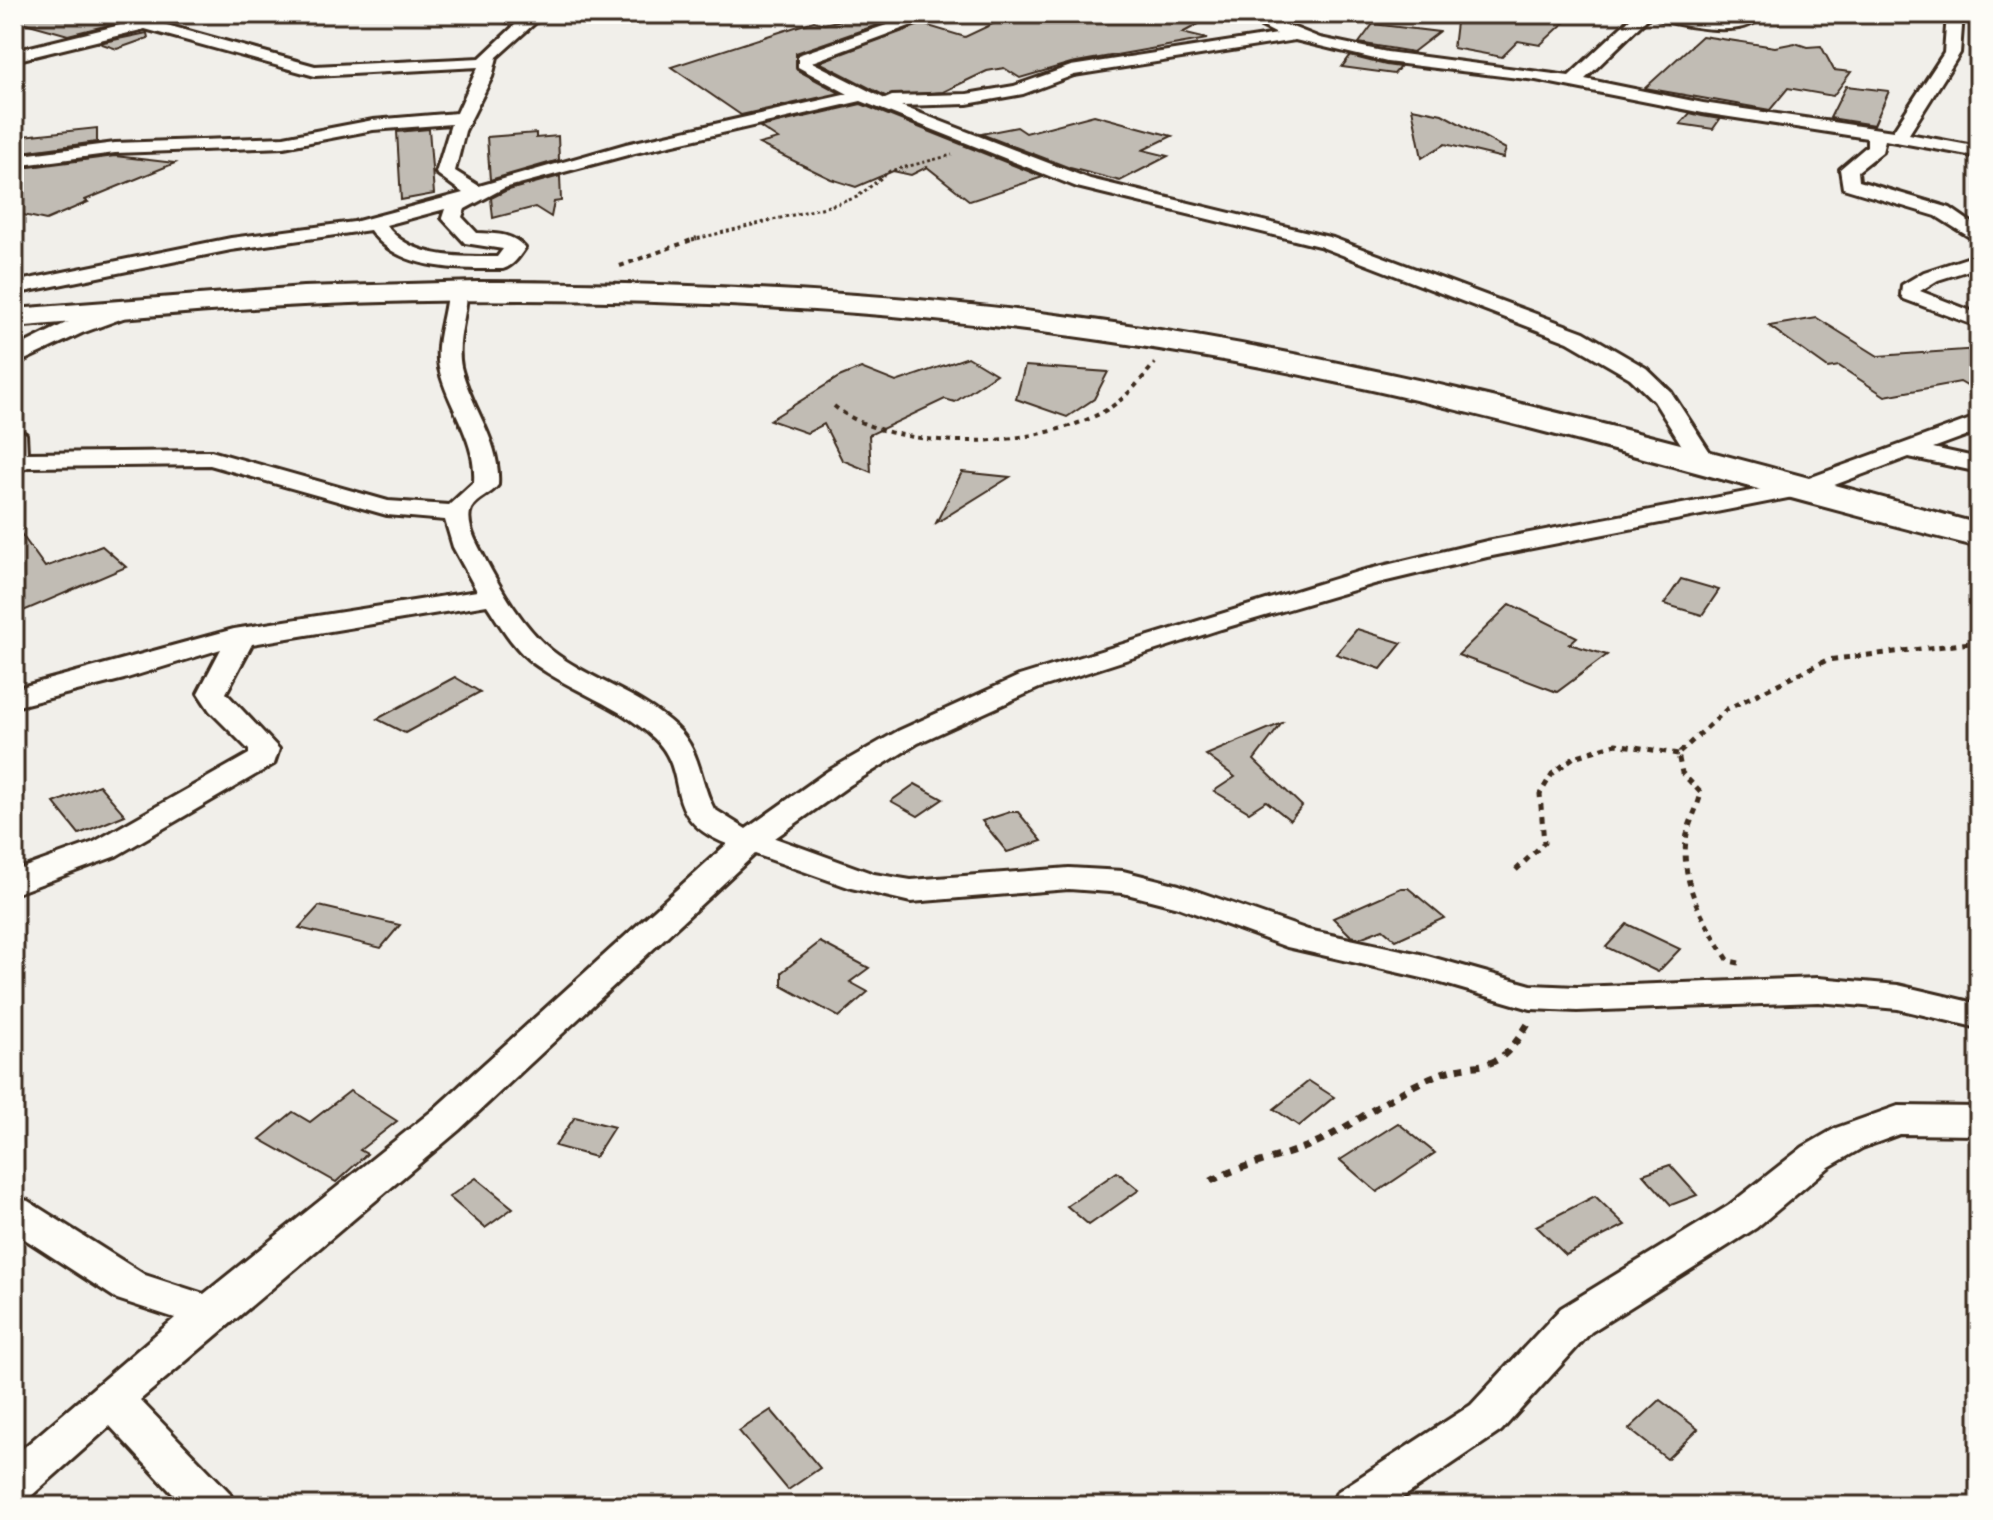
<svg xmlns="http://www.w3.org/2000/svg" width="1993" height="1520" viewBox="0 0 1993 1520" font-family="'Comic Neue',sans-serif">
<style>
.building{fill:#c1bcb4;stroke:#3b2a1e;stroke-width:2}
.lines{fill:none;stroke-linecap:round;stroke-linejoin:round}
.street-casing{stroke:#3b2a1e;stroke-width:6}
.highway-casing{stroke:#3b2a1e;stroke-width:6}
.path-far3{stroke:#3b2a1e;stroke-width:3;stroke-dasharray:3 3;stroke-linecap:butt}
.path-far2{stroke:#3b2a1e;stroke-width:4;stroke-dasharray:5 5;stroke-linecap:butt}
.path-far1{stroke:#3b2a1e;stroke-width:5;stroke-dasharray:6 6;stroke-linecap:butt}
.path{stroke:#3b2a1e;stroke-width:7;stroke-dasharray:8 8;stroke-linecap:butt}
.street{fill:#fdfcf7;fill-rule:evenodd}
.highway{fill:#fdfcf7;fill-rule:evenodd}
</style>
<rect width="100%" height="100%" fill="#f1efea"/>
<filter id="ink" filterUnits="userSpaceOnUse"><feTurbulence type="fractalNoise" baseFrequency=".0125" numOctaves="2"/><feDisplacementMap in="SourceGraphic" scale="16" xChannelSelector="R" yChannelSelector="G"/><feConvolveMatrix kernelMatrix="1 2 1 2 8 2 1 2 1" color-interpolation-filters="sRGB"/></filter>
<g filter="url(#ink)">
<g class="building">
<path d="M23,14H145V16L68,35L22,22Z"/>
<path d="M868,14L903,16L796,53L797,70L840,93L741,115L671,67L814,21L824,24Z"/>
<path d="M1056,14H1217L1182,33L1207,39L1071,63L1020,78L1004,68L987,71L943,92L885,96L819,62L922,24L965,37L1005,18L1026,22Z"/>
<path d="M1457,14H1508L1565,22L1540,45L1518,41L1502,57L1453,48Z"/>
<path d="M1373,24L1439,32L1413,52L1359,43Z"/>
<path d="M147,33L148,38L117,49L99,43Z"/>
<path d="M1702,36L1775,47L1795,43L1807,47L1821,46L1834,70L1851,72L1833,96L1788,88L1770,110L1645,88Z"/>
<path d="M1350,56L1386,65L1400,67L1394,74L1342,67Z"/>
<path d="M1846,86L1889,91L1874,125L1830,118Z"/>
<path d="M861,104L1043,177L970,201L927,167L911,175L893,171L856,187L831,179L759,144L778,139L760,127Z"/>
<path d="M1412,108L1442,114L1506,149L1503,158L1445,144L1422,158Z"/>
<path d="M1690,113L1702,116L1720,119L1713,129L1680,124Z"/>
<path d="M1094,115L1172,136L1143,150L1168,156L1120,181L1070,168L981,134L1017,127L1026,133Z"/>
<path d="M97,128V142L14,153V143H20L23,136Z"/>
<path d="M429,129L434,194L401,200L397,132Z"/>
<path d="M536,133V138L558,136L559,160L490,180L487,137Z"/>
<path d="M115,156L175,163L85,200L88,202L46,220L14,213V169Z"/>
<path d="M560,176L561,201L554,202L551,217L535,207L493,218L491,198L505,191Z"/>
<path d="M1817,318L1878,356L1979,349V393L1960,382L1885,396L1839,366L1828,368L1769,326Z"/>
<path d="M968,357L996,374L955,402L945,399L869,435L871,472L842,460L824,424L807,433L770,420L839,377L861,368L896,382Z"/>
<path d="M1025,366L1108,372L1094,399L1067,417L1016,399Z"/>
<path d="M962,472L1010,477L936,523Z"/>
<path d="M14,524L45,567L102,546L126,567L14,615Z"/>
<path d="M1681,579L1719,590L1702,615L1664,604Z"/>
<path d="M1510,604L1577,637L1569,644L1607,655L1557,692L1458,655Z"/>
<path d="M1357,629L1402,643L1381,669L1336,654Z"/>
<path d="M455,677L480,692L405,733L377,719Z"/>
<path d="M1282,723L1254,760L1302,806L1290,820L1266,801L1249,812L1214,791L1235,777L1206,755Z"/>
<path d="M915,784L943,799L918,816L891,801Z"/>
<path d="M99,785L125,815L79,834L54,803Z"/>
<path d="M1010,812H1018L1042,841L1007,852L982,821Z"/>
<path d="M1401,888H1408L1444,918L1396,940L1383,929L1360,938L1351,936L1333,918Z"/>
<path d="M319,906L400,925L381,948L299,928Z"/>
<path d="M1627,924L1680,949L1658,972L1606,947Z"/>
<path d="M820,942L869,968L850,982L868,992L839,1017L782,986V972Z"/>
<path d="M1309,1081L1334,1097L1299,1126L1274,1109Z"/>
<path d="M350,1091L397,1121L360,1150L367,1154L336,1182L260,1139L293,1112L310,1122Z"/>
<path d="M575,1117L614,1127L595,1157L555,1146Z"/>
<path d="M1398,1123L1435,1153L1377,1192L1340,1160Z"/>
<path d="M1670,1165L1697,1195L1671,1205L1643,1174Z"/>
<path d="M1117,1172L1139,1190L1089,1225L1067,1206Z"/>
<path d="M476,1178L513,1208L485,1228L449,1197Z"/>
<path d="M1595,1196L1625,1225L1566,1255L1536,1226Z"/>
<path d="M1660,1400L1698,1429L1667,1459L1629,1429Z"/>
<path d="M771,1410L820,1468L788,1490L739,1431Z"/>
</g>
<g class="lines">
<g class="street-casing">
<g id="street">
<path d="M476,14H545L497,57L492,77L465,131L455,171L479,186L626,144L848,94L798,67V55L919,14H942L812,62L885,99L892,96L967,94L1014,86L1071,66L1277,34L1238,14H1259L1320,38L1387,52L1569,76L1635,14H1683L1720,20L1756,14L1758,19C1740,39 1673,25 1650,16L1585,79L1703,103L1893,131L1944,53L1947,14H1963L1960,53L1909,134L1979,147V157L1885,140L1882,152L1858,171L1859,181L1950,208L1979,228V243L1936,216L1843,188L1840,169L1867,146V138L1703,113L1536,80L1387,62L1295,40L1074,75L1023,94L967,104L901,106L1090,179L1333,238L1584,332L1646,368L1671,392L1717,463L1714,468H1696L1654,401L1630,378L1568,342L1319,246L1077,187L861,101L635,153L504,188L465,209L462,217L477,233C496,234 512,233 525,248C519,257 513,266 503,269C459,269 398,271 370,230L231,250L14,294V282L231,238L354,222L463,193L436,173L451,124L373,130L284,147L115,153L14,166V156L115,143L284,137L373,120L457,113L478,67L315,76L145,29L14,61V51L145,19L315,66L480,58L516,24ZM445,209L442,218L465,243L503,249L497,257C461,257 410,259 386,225Z"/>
<path d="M1979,254V267L1938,280L1920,291L1979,314V327L1904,299L1901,295L1902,285L1924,272Z"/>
<path d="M457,287L467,293C466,319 456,341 461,367C471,409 501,441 498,485C491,495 477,498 471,509C465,523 477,544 483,555C500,588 522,626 551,650C589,680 640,693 676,727C701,751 699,780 714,809L746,829L828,771L898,731L1019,676L1357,572L1487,541L1798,482L1979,416V431L1933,448L1979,458V472L1909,457L1813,493L1487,557L1374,584L1221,629L1039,688L918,743L850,785L775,838L874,874L911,880L1069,868L1123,871L1179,885L1308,930L1420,954L1531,985L1577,987L1818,978L1898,985L1979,1004V1028L1898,1009L1818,1002L1577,1011L1531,1009L1431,980L1287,947L1178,907L1123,893L1069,889L911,902L851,888L755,854L459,1130L140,1400L229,1492L235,1506H184L110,1426L30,1497L14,1503V1456L175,1318L117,1299L14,1232V1197L28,1201L145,1275L204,1294L433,1110L727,844C657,816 693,775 654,738C619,705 571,691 533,663C514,649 500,625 487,605L252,644L226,693L279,749L274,764L116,856L14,894V871L94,842L249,754V750L210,711L198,693L221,649L124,679L14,707V689L234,629L477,591L453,547L445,520L387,515L210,465L28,467L14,473V427L26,434L27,453L211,451L388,501L449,505L474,482C477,440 448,408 439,368C434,342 445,319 447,293Z"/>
<path d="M130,303L141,309L137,313L82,333L14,365V349L66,323Z"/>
<path d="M1898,1106L1979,1107V1135L1900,1134L1862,1148L1829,1167L1756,1228L1591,1332L1501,1431L1390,1506H1331L1337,1492L1471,1405L1561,1308L1728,1206L1803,1147L1836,1128Z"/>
</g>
</g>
<g class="highway-casing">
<path id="highway" d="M478,282C695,283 913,292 1128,325C1417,369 1698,448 1979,524V547C1736,487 1497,411 1251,365C940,306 619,291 303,305C207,310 110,319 14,327V309L303,287Z"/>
</g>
<path class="path-far3" d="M692,240L837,204L857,197L890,171L952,155"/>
<g class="path-far2">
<path d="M620,266L697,238"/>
<path d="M834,406C894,455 1036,448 1101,413C1124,401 1139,382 1155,363"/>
</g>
<g class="path-far1">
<path d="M1516,870L1544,843L1540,794L1552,774L1574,757L1616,744L1678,754"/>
<path d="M1739,963L1729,961C1704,923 1678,881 1687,834C1690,820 1698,807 1701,793L1682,773L1678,754L1727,709L1827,660L1979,642"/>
</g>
<path class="path" d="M1211,1181C1241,1165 1272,1160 1303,1148C1348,1131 1387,1096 1432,1077C1482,1055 1492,1083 1528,1024"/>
<use href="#street" class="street"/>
<use href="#highway" class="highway"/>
</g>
</g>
<rect width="1993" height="1520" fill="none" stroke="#fdfcf7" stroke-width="48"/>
<rect x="24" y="24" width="1945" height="1472" fill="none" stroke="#3b2a1e" stroke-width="3" filter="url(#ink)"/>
</svg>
